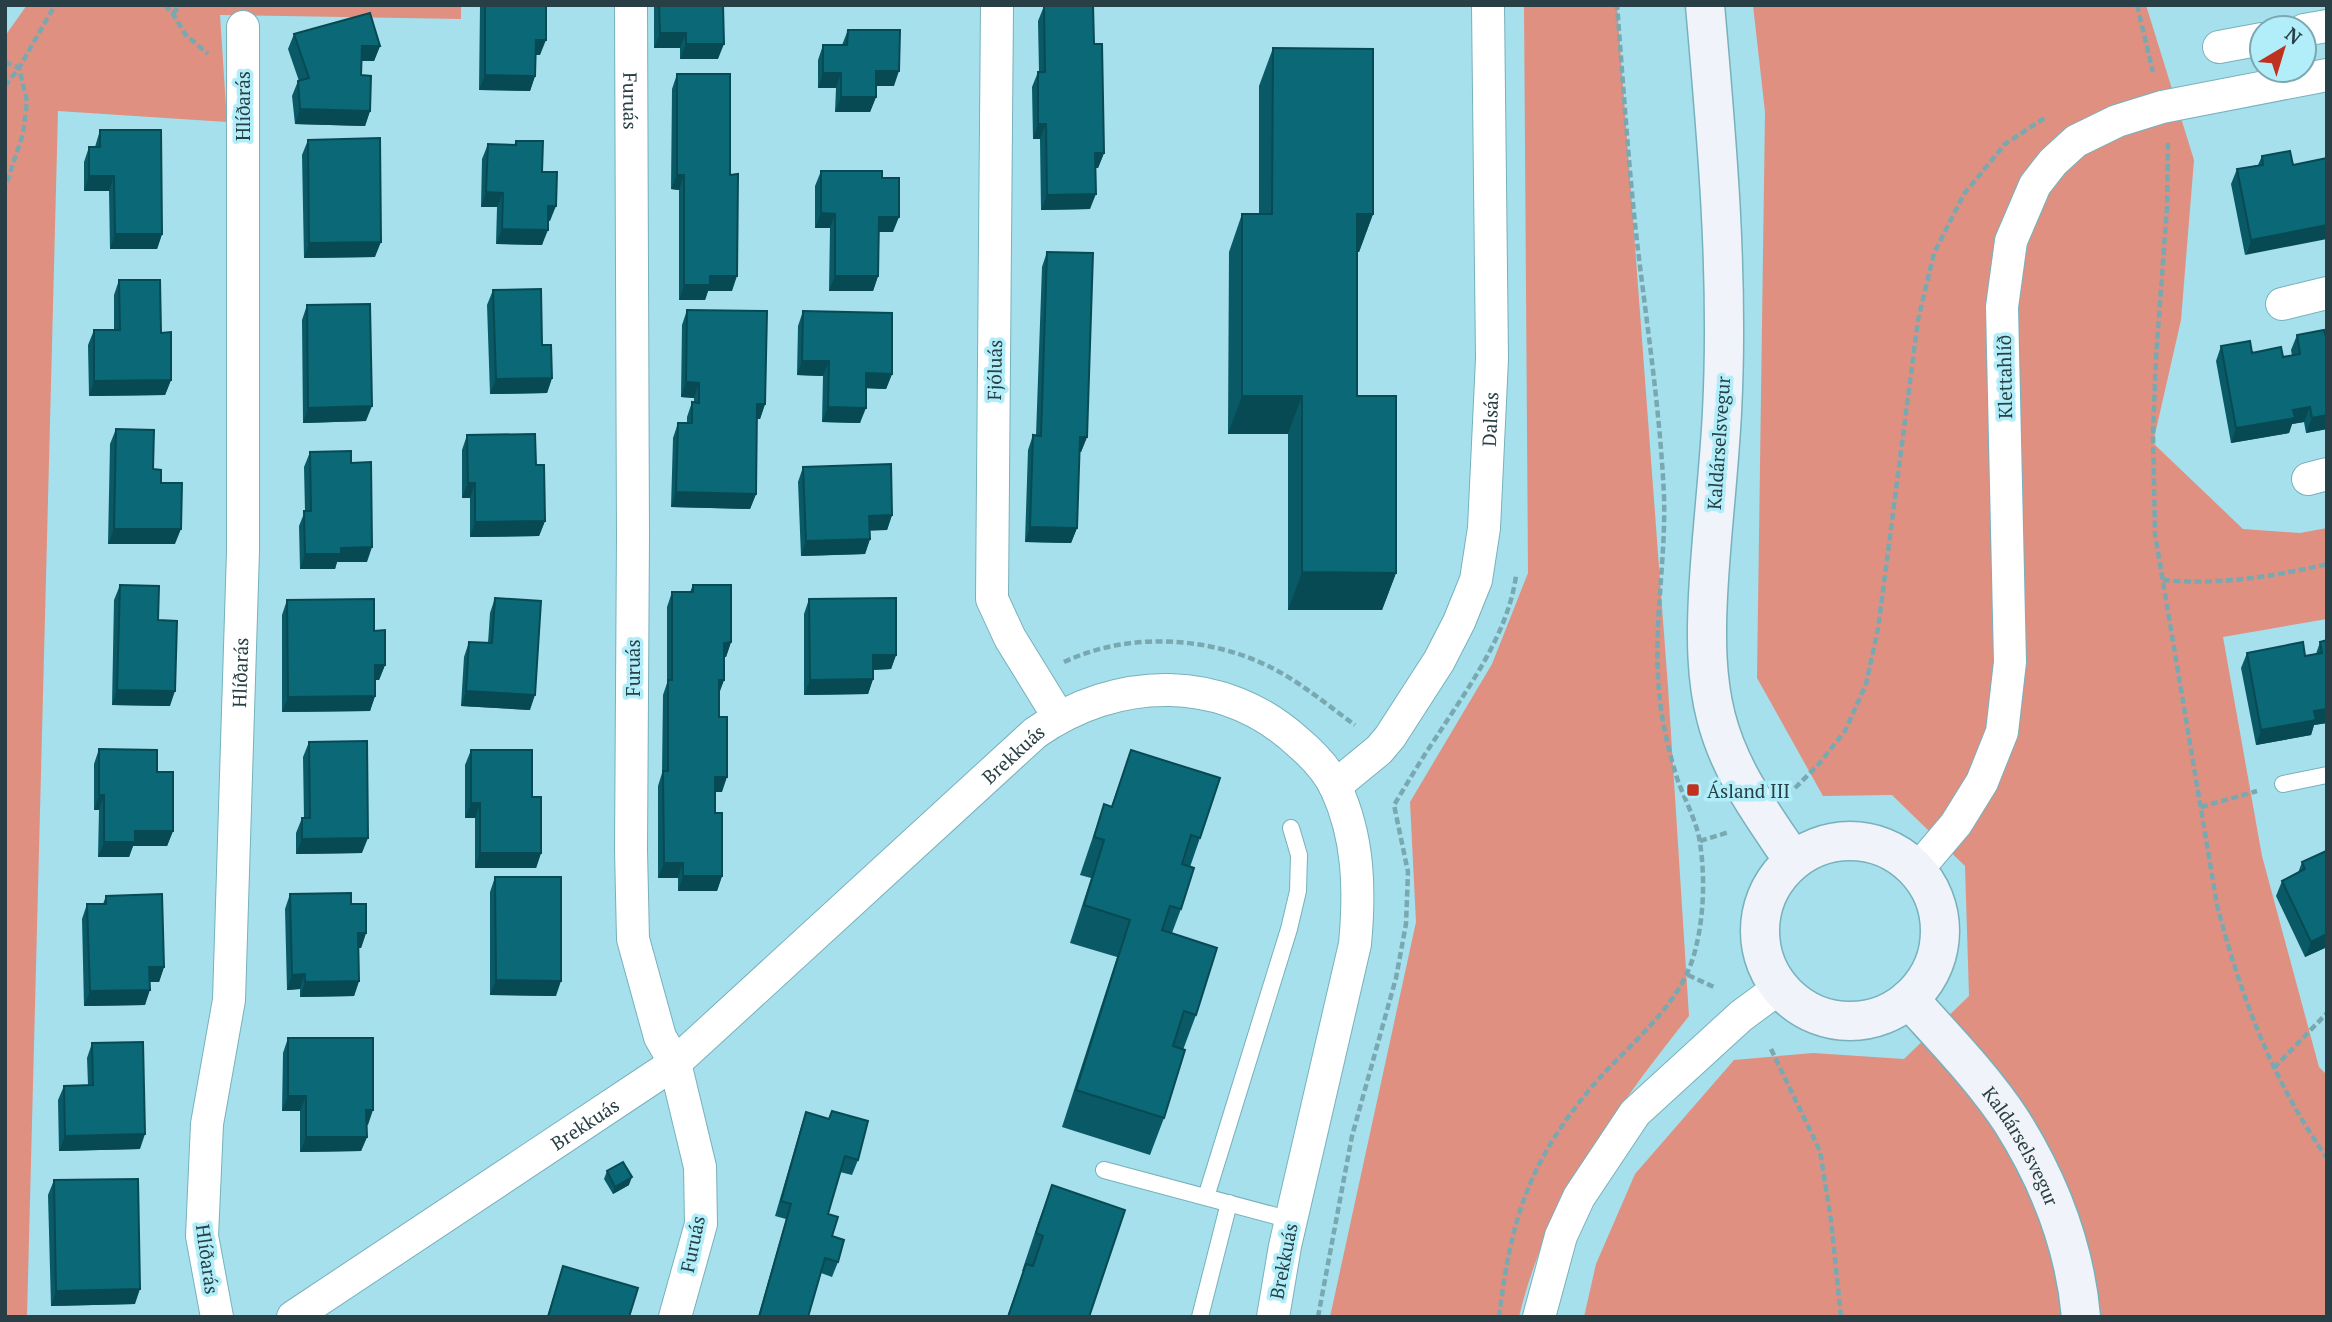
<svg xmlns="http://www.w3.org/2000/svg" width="2332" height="1322" viewBox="0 0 2332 1322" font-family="'PT Serif',serif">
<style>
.green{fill:#e09081}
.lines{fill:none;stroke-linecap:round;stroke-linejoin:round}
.service-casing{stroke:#77b1bc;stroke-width:18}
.minor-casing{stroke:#77b1bc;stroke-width:34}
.secondary-casing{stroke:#77b1bc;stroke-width:41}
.path{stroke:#79a8b1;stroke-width:4.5;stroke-dasharray:7 3.5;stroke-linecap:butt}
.service{stroke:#fff;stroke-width:16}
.minor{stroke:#fff;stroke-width:32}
.secondary{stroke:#f1f3fa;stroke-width:38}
.wall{fill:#095a66}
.shaded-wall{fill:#084a53}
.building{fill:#0b6977;stroke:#084a53;stroke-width:2}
.poi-dot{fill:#bf3220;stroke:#b2eef9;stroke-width:2.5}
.labels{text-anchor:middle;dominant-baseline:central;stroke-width:7;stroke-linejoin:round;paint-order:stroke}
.street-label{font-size:19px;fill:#284045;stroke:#b2eef9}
.poi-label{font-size:19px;fill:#284045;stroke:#b2eef9;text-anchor:start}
</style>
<rect width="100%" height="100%" fill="#a5e0ec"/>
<g class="green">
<path d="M27,5H461V19L220,15L227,122L58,111L27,1317H5V36Z"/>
<path d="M1524,5H1617L1668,687L1689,1016C1617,1107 1546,1202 1519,1317H1330L1416,922L1410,802L1492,664L1528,573Z"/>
<path d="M1753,5H2146L2194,160L2181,320L2153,443L2243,529L2300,533L2327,528V619L2223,637L2262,856L2319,1067L2327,1075V1317H1584L1596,1264L1635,1174L1734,1060L1813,1053L1904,1059L1969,996L1965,866L1892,795L1823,796L1757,678L1765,112Z"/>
</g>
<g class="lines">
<g class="service-casing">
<g id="service">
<path d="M2283,784L2327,775"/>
<path d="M1104,1170L1291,1220"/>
<path d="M1206,1197L1289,929L1298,891L1299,855L1291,828"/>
<path d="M1200,1317L1229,1203"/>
</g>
</g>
<g class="minor-casing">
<g id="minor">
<path id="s1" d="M631,5L633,535L631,850L633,939L660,1037L675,1063L700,1167L701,1224L675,1317"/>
<path d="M997,5L992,599L1010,638L1058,716"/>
<path d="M2304,30L2327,26"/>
<path d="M2219,47L2262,39"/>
<path d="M2282,304L2327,293"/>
<path d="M2308,479L2327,474"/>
<path id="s2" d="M1335,786L1379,750L1390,737L1439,661L1459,622L1476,580L1484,528L1492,359L1488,5"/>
<path d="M1917,870L1956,824L1982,782L2002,732L2010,662L2002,307L2011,241L2035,185L2053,162L2076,141L2117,121L2162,107L2327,75"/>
<path id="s3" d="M217,1317L202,1236L207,1124L229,1000L243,551V27"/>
<path id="s4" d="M293,1317L675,1063L1035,733C1117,675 1224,673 1299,743C1313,755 1328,771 1336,788C1359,838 1360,890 1355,944L1285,1246L1273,1317"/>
<path d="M1539,1317L1561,1236L1579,1197L1635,1113L1741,1016L1779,988"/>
</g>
</g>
<g class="secondary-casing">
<g id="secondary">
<path d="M1705,5C1717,140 1729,276 1722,412C1719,473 1711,535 1708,596C1706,637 1706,678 1716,717C1730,772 1762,814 1793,860"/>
<circle cx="1850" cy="931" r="90"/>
<path id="s5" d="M1909,999C1944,1038 1984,1079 2012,1122C2049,1181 2075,1248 2081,1317"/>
</g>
</g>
<g class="path">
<path d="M165,5L173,14L185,34L208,54"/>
<path d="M2137,5L2153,72"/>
<path d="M173,14L180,5"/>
<path d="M5,62L19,68L27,101L23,134L5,188"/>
<path d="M5,86L19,68L55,5"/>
<path d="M2168,143L2167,207L2156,358L2153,432L2155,534L2217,905C2241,997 2272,1080 2327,1158"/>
<path d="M2163,580C2218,585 2273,577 2327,564"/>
<path d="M1064,662C1130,631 1212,636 1276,670C1304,685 1330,707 1355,725"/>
<path d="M1795,788L1818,765L1845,731L1866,684L1878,629L1918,320L1934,253L1964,194L2005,144L2046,117"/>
<path d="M2201,807L2257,791"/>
<path d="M1700,841L1729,832"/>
<path d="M1688,975L1716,988"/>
<path d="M1771,1049L1820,1151L1831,1220L1841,1317"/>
<path d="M2274,1068L2327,1013"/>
<path d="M1318,1317L1352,1136L1396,978L1406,924L1408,872L1394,805C1408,782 1422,758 1437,736C1468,688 1508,634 1516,576"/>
<path d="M1499,1317C1511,1221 1527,1165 1590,1089C1628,1043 1682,1008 1696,947C1704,915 1705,875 1700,843C1697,821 1684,799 1677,778C1668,749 1661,719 1659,690C1653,625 1666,561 1664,496C1660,408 1646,320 1636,233C1628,158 1623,81 1617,5"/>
</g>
<use href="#service" class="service"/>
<use href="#minor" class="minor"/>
<use href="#secondary" class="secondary"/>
</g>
<g class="wall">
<path d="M480,5H546L540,55H535V76L530,91L479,90Z"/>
<path d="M654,5H723L718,59H680V48H654Z"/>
<path d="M1044,6L1094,44L1104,153L1098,168H1095L1090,209L1041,210L1040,139H1033L1032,87L1038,72H1039L1038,21Z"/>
<path d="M848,30L894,86H876V97L870,112H835L836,88H818V60L823,45H842Z"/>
<path d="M294,34L380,46L374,61H362L361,75L370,111L365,126L295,124L292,96L298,81H299L288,49Z"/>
<path d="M1273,48L1373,214L1359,252H1357V396L1396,573L1382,610H1288V434H1228L1229,252L1242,214H1259V86Z"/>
<path d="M677,74L730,175L732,291H708L705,300H679V190L671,189L672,89Z"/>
<path d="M100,130L162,234L157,249H110L109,191H84V162L89,147H95Z"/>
<path d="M308,140L375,257L304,258L302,155Z"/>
<path d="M516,141L542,172L550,221H548L542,245L496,244L497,207H481L482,159L488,144L514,145Z"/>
<path d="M2290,151L2245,255L2231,184L2237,169L2258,165L2262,156Z"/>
<path d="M821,171L882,178L893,232H879L878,276L873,291H829L830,228H815V186Z"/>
<path d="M1047,252L1087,437L1081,452H1079L1077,528L1071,543L1025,542L1028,450L1033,435H1036L1042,267Z"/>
<path d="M119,280L161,333L171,380L165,395L89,396L88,345L94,330H114V295Z"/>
<path d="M493,290L552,378L547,393L490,394L487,305Z"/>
<path d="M307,305L366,421L303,423L302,320Z"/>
<path d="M687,310L765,404L760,419H757L756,494L750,509L671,507L673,438L678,423H687V417L692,402H694V398L681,397L682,325Z"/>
<path d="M803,311L892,374L886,389L866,388L860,423L822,422L823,376L797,375L798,326Z"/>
<path d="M2297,335L2327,429L2306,433L2304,422L2292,424L2289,433L2231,443L2216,361L2221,346L2283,357L2292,356L2291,350Z"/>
<path d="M116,429L153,469L175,544H108L110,444Z"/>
<path d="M467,435L536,465L545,521L539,536L470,537V498H462V450Z"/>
<path d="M310,452L351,463L367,562H337L335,569H300L299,526L305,511L304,467Z"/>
<path d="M803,467L892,515L887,530H870V539L865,554L801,556L798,482Z"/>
<path d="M120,585L158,620L170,706L112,705L114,600Z"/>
<path d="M693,585L731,642L726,657H724V680L719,694L722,792H715V813L722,876L717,891H678V878H658V786L662,773L663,695L667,683V607L672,592H690Z"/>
<path d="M495,598L530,710L461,706L464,657L469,642L488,643L490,613Z"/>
<path d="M809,599L896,655L891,669L873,670V679L868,694L804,695V614Z"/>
<path d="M287,600L374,631L385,665L379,680H375V696L370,711L282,712V615Z"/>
<path d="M2327,640V723L2314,725L2311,735L2256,745L2241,668L2247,653L2305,656L2316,654L2320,642Z"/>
<path d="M309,742L362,853L296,854V833L302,818H304L303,757Z"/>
<path d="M99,749L157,772L173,831L167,846H133L129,857H98L99,810H94V764Z"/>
<path d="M471,750L532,797L541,853L536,868H475V818H465V765Z"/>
<path d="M1131,750L1200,838L1190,867L1181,909L1172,933L1196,1015L1183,1050L1164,1118L1150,1155L1062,1127L1117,957L1070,943L1091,878L1080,875L1104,804L1111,807Z"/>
<path d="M2326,851L2327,947L2305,957L2276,896L2282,881L2298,873L2302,862Z"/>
<path d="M495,877L556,996L490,995V892Z"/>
<path d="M290,894L351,904L366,933L361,948H359V981L354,996L300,997V989L287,990L285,909Z"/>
<path d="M106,896L164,967L159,982H150L145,1005L84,1006L82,919L87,904H103Z"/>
<path d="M288,1038L368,1125H367V1137L361,1151L300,1152V1111H282L283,1053Z"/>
<path d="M92,1043L140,1149L59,1151L58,1100L64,1086L88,1085L87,1058Z"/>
<path d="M832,1111L858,1160L852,1175L840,1172L828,1214L838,1262L832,1277L821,1273L808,1317H758L786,1219L775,1216L801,1127L806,1112L829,1119Z"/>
<path d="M607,1171L629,1185L613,1194L604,1179Z"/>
<path d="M54,1180L135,1304L51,1306L48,1195Z"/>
<path d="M1052,1185L1089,1317H1007L1023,1271H1022L1038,1223Z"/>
<path d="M563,1266L629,1317H547Z"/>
</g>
<g class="shaded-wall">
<path d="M660,33H686L680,48H654Z"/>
<path d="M536,40H546L540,55H530Z"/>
<path d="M686,44H724L718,59H680Z"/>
<path d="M362,46H380L374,61H357Z"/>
<path d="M876,71H899L894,86H870Z"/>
<path d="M823,73H841L836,88H818Z"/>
<path d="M485,75L535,76L530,91L479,90Z"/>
<path d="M841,97H876L870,112H835Z"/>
<path d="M300,109L370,111L365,126L295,124Z"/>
<path d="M1038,124H1046L1040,139H1033Z"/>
<path d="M1095,153H1104L1098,168H1090Z"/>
<path d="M677,175H684L679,190L671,189Z"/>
<path d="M89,176H114L109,191H84Z"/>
<path d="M486,192L503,193L497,207H481Z"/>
<path d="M1096,194L1090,209L1041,210L1047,195Z"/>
<path d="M548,206H556L550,221H543Z"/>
<path d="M821,213L835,214L830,228H815Z"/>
<path d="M1357,214H1373L1359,252H1343Z"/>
<path d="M879,217H899L893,232H873Z"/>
<path d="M2327,225V239L2245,255L2251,240Z"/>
<path d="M502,229L548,230L542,245L496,244Z"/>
<path d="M115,234H162L157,249H110Z"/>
<path d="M381,242L375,257L304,258L309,243Z"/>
<path d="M710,276H737L732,291H708L705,300H679L684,285Z"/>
<path d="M835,276H878L873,291H829Z"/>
<path d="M802,361H829L823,376L797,375Z"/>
<path d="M866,373L892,374L886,389L861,388Z"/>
<path d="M552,378L547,393L490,394L496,379Z"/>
<path d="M171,380L165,395L89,396L94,381Z"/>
<path d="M686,382L699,383L694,398L681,397Z"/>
<path d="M1242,396H1302L1288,434H1228Z"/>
<path d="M757,404H765L760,419H752Z"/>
<path d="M372,406L366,421L303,423L308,408Z"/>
<path d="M828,407L866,408L860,423L822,422Z"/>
<path d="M2310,407L2304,422L2292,424L2289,433L2231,443L2236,428L2293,410Z"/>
<path d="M2327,415V429L2306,433L2312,418Z"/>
<path d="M1080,437H1087L1081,452H1074Z"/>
<path d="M468,483H475L470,498H462Z"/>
<path d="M676,492L756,494L750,509L671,507Z"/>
<path d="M892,515L887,530L864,531L869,516Z"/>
<path d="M545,521L539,536L470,537L475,522Z"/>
<path d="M1030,527L1077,528L1071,543L1025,542Z"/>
<path d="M114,529H181L175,544H108Z"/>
<path d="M870,539L865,554L801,556L806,541Z"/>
<path d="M372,547L367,562H337L335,569H300L305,554L341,548Z"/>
<path d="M1302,572L1396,573L1382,610H1288Z"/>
<path d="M731,642L726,657H718L724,643Z"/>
<path d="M873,655H896L891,669L867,670Z"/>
<path d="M375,665H385L379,680H369Z"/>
<path d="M873,679L868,694L804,695L810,680Z"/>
<path d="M719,680H724L718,695Z"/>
<path d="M117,690L175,691L170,706L112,705Z"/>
<path d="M466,691L535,695L530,710L461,706Z"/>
<path d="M375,696L370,711L282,712L288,697Z"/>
<path d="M2327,709V723L2314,725L2311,735L2256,745L2261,730L2314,711Z"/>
<path d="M715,777H727L722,792H709Z"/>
<path d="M99,795H104L99,810H94Z"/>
<path d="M471,803H480L475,818H465Z"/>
<path d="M135,831H173L167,846H133L129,857H98L104,842Z"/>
<path d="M368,838L362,853L296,854L302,839Z"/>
<path d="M480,853H541L536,868H475Z"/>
<path d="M664,863H683L678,878H658Z"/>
<path d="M683,876H722L717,891H678Z"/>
<path d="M358,933H366L361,948H353Z"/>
<path d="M2327,934V947L2305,957L2311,942Z"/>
<path d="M149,967H164L159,982H144Z"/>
<path d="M305,974L300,989L287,990L292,975Z"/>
<path d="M496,980L561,981L556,996L490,995Z"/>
<path d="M359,981L354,996L300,997L305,982Z"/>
<path d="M150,990L145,1005L84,1006L90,991Z"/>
<path d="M288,1096H306L300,1111H282Z"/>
<path d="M366,1110H373L368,1125H361Z"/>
<path d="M145,1134L140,1149L59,1151L65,1136Z"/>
<path d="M306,1137H367L361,1151L300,1152Z"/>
<path d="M632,1177L629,1185L613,1194L615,1187Z"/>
<path d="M140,1289L135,1304L51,1306L56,1291Z"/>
</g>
<g class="building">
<path d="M485,5H546V40H536L535,76L485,75Z"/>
<path d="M659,5H723L724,44H686V33H660Z"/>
<path d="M1093,5L1094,44H1102L1104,153H1095L1096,194L1047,195L1046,124H1038V72H1045L1044,6Z"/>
<path d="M370,13L380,46H362L361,75L371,76L370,111L300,109L298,81L309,78L294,34Z"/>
<path d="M848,30H900L899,71H876V97H841V73H823V45H847Z"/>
<path d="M1273,48L1373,49V214H1357V396H1396V573L1302,572V396H1242V214H1272Z"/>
<path d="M677,74H730V175L738,174L737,276H710V285H684V175H677Z"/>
<path d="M100,130H161L162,234H115L114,176H89V147H100Z"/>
<path d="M380,138L381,242L309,243L308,140Z"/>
<path d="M516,141H543L542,172H557L556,206H548V230L502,229L503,193L486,192L488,144L516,145Z"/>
<path d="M2290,151L2293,165L2327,158V225L2251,240L2237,169L2263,165L2262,156Z"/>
<path d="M821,171H882V178H899V217H879L878,276H835V214L821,213Z"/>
<path d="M1047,252L1093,253L1087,437H1080L1077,528L1030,527L1033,435L1041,436Z"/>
<path d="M119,280H160L161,333L171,332V380L94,381V330H120Z"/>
<path d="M541,289L542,345H551L552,378L496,379L493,290Z"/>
<path d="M370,304L372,406L308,408L307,305Z"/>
<path d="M687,310L767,311L765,404H757L756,494L676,492L678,423H692V402L699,403V383L686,382Z"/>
<path d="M803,311L892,313V374L866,373V408L828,407L829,361H802Z"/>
<path d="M2324,330L2327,341V415L2312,418L2310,407L2293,410L2295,418L2236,428L2221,346L2250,341L2252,353L2281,347L2283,357L2300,354L2297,335Z"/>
<path d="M116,429L154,430L153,469L161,470V483H182L181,529H114Z"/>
<path d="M535,434L536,465H544L545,521L475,522V483H468L467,435Z"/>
<path d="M351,451V463L371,462L372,547L341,548V554H305L304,511H311L310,452Z"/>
<path d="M891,464L892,515L869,516L870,539L806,541L803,467Z"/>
<path d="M120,585L159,586L158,620L177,621L175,691L117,690Z"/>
<path d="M693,585H731V642L724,643V680H719V717H727V777H715V813H722V876H683V863H664L663,771H668V680H672V592H693Z"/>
<path d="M495,598L541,601L535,695L466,691L469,642L492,643Z"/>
<path d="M896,598V655H873V679L810,680L809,599Z"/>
<path d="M374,599V631L385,630V665H375V696L288,697L287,600Z"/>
<path d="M2327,640V709L2314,711L2316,720L2261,730L2247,653L2303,642L2305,656L2322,653L2320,642Z"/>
<path d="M367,741L368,838L302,839V818H310L309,742Z"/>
<path d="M99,749L157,750V772H173V831H135V842H104V795H99Z"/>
<path d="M471,750H532V797H541V853H480V803H471Z"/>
<path d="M1131,750L1220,778L1200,838L1191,835L1182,864L1194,868L1181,909L1170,906L1162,930L1217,948L1196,1015L1184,1011L1173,1046L1185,1050L1164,1118L1076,1090L1130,920L1084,905L1104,840L1094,837L1104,804L1112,807Z"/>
<path d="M2326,851L2327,934L2311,942L2282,881L2305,869L2302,862Z"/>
<path d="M495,877H561V981L496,980Z"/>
<path d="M351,893V904H366V933H358L359,981L305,982V974L292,975L290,894Z"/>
<path d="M162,894L164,967H149L150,990L90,991L87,904H106V896Z"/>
<path d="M288,1038H373V1110H366L367,1137H306V1096H288Z"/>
<path d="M143,1042L145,1134L65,1136L64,1086L93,1085L92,1043Z"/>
<path d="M832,1111L868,1121L858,1160L845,1156L828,1214L838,1217L832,1236L844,1240L838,1262L825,1258L808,1317H759L791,1204L781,1201L806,1112L829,1119Z"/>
<path d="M623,1162L632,1177L615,1187L607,1171Z"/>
<path d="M138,1179L140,1289L56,1291L54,1180Z"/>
<path d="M1052,1185L1125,1210L1089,1317H1008L1026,1264L1033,1266L1043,1236L1036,1233Z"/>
<path d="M563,1266L638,1288L629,1317H548Z"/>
</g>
<rect class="poi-dot" x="1686" y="783" width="14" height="14" rx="3.5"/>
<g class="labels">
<g class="street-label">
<text stroke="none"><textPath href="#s1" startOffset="96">Furuás</textPath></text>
<text transform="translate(242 106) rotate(-90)">Hlíðarás</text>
<text transform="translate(994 370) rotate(-89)">Fjóluás</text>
<text transform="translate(2004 377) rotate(-91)">Klettahlíð</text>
<text stroke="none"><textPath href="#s2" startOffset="415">Dalsás</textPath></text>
<text transform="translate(1718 443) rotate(-86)">Kaldárselsvegur</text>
<text transform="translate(632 668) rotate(-90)">Furuás</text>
<text stroke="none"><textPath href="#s3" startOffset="648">Hlíðarás</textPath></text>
<text stroke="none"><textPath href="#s4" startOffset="917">Brekkuás</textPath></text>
<text stroke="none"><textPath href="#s4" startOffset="350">Brekkuás</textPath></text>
<text stroke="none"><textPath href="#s5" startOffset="186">Kaldárselsvegur</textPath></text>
<text transform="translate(692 1244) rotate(-78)">Furuás</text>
<text transform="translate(208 1259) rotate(82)">Hlíðarás</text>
<text transform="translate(1283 1261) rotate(-79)">Brekkuás</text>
</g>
<g class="poi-label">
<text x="1707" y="790">Ásland III</text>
</g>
</g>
<rect width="2332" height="1322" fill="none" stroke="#284045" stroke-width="14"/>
<g transform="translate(2283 49) rotate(38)"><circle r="33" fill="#b2eef9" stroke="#7ba8b1" stroke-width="2"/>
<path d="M0-5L12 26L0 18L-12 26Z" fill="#bf3220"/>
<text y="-10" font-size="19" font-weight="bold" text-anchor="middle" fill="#284045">N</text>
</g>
</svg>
